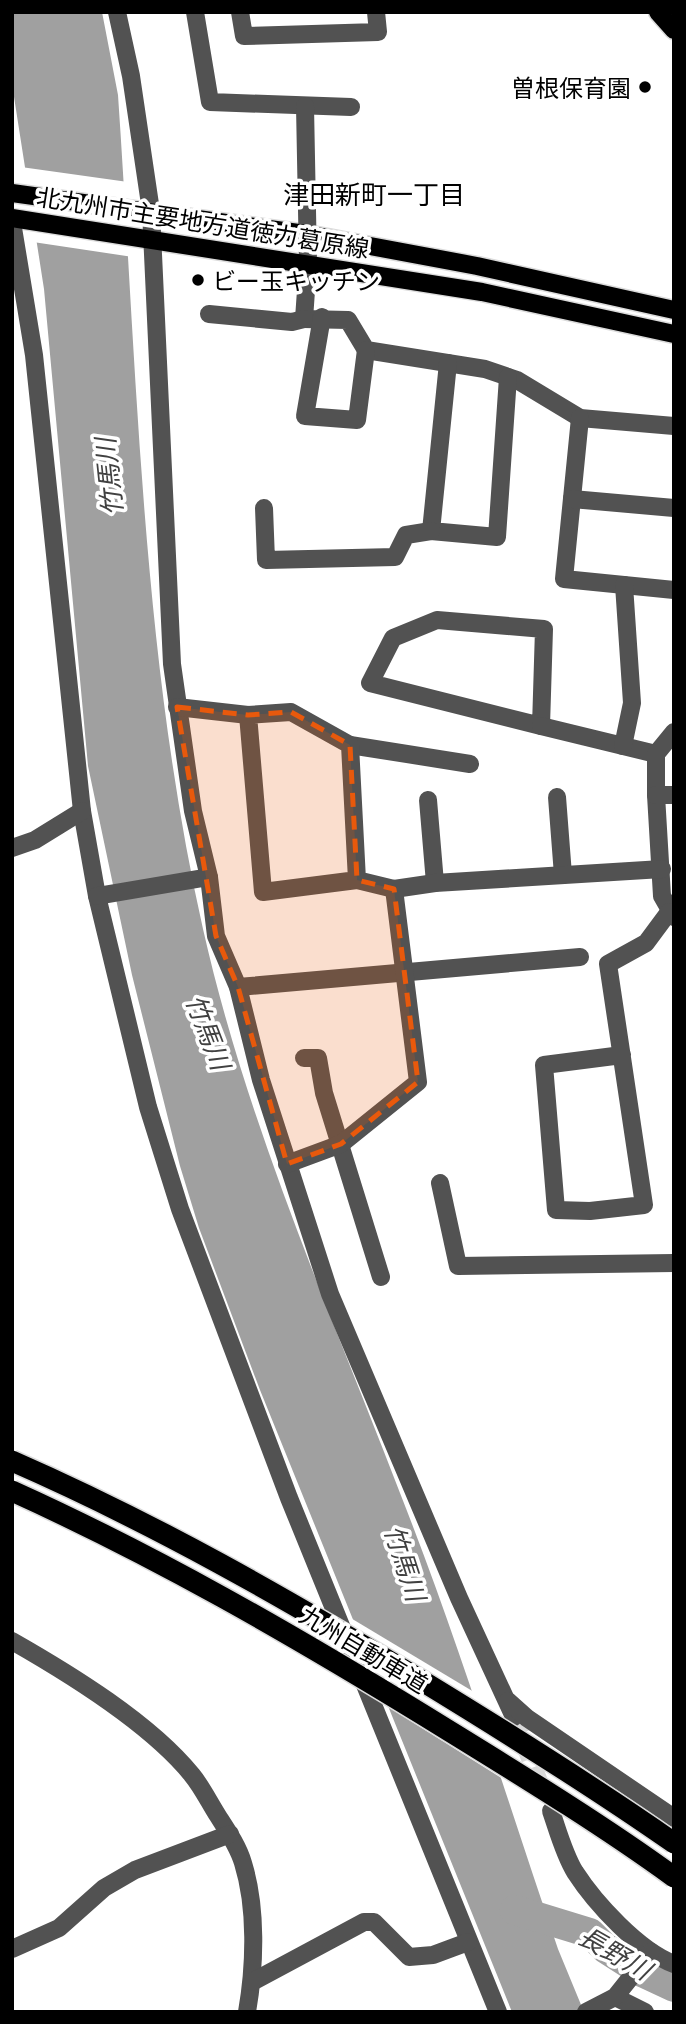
<svg xmlns="http://www.w3.org/2000/svg" width="686" height="2024" viewBox="0 0 686 2024" font-family="'Golos Text','Noto Sans JP',sans-serif">
<style>
.water{fill:#a0a0a0}
.pier{fill:#fff}
.lines{fill:none;stroke-linecap:round;stroke-linejoin:round}
.river{stroke:#a0a0a0;stroke-width:30}
.minor-tunnel{stroke:#d9d9d9;stroke-width:18;stroke-dasharray:18 9;stroke-linecap:butt}
.major-casing{stroke:#dbdbdb;stroke-width:21}
.minor{stroke:#525252;stroke-width:18}
.major{stroke:#000;stroke-width:18}
.highway-bridge-casing{stroke:#dbdbdb;stroke-width:24;stroke-linecap:butt}
.highway-bridge{stroke:#000;stroke-width:21}
.marked{fill:#e8590c;fill-opacity:0.2;stroke:#e8590c;stroke-width:5;stroke-dasharray:14 9;stroke-linejoin:round}
.poi-dot{fill:#000;stroke:#fff;stroke-width:2.5}
.labels{text-anchor:middle;dominant-baseline:central;stroke-width:7;stroke-linejoin:round;paint-order:stroke}
.poi-label{font-size:24px;fill:#000;stroke:#fff;text-anchor:end}
.street-label{font-size:24px;fill:#000;stroke:#fff}
.neighbourhood-label{font-size:26px;fill:#000;stroke:#fff}
.water-label{font-size:26px;font-style:italic;fill:#414141;stroke:#fff}
</style>
<rect width="100%" height="100%" fill="#fff"/>
<path class="water" d="M12,12H102L118,95C137,372 142,658 203,929C248,1129 334,1320 407,1511C463,1655 508,1803 558,1949L584,2012H512L260,1390L199,1228L180,1166L132,975L88,766L44,289L12,84Z"/>
<g class="pier">
<path d="M21,167L128,182L133,257L33,242Z"/>
<path d="M349,1617L474,1692L503,1779L385,1705Z"/>
</g>
<g class="lines">
<path class="river" d="M515,1910L590,1933L605,1948L644,1973L674,1987"/>
<path class="minor-tunnel" d="M514,1717L543,1792"/>
<g class="major-casing">
<g id="major">
<path d="M658,12L674,30"/>
<path d="M12,193L306,234L477,266L674,310"/>
<path d="M12,218L482,292L674,334"/>
</g>
</g>
<g class="minor">
<path d="M117,12L131,76L151,211L172,664L193,811L209,877L216,936L238,987L261,1080L330,1294L459,1598L514,1717"/>
<path d="M195,12L210,102L351,107"/>
<path d="M240,12L244,36L378,32L376,12"/>
<path d="M305,106L308,262L304,319L348,320L366,350L485,369L517,380L580,418L674,426"/>
<path d="M12,222L34,355L82,811L97,896L148,1107L180,1209L289,1498L498,2012"/>
<path d="M209,314L292,322L304,319"/>
<path d="M322,317L305,416L357,420L366,350"/>
<path d="M448,363L431,531L497,537L508,377"/>
<path d="M580,418L564,579L674,590"/>
<path d="M572,499L674,508"/>
<path d="M264,508L266,560L395,557L406,535L431,531"/>
<path d="M437,620L544,629L541,726L370,683L393,638Z"/>
<path d="M177,707L248,715"/>
<path d="M541,726L656,754"/>
<path d="M674,732L656,754V795L662,896L674,917"/>
<path d="M350,745L470,764"/>
<path d="M623,746L632,703L624,585"/>
<path d="M656,795H674"/>
<path d="M557,797L563,875"/>
<path d="M428,800L435,883"/>
<path d="M12,848L35,840L82,811"/>
<path d="M357,880L350,745L291,712L248,715L263,892L357,880L394,889"/>
<path d="M97,896L209,877"/>
<path d="M238,987L580,957"/>
<path d="M622,1055L544,1065L556,1210L590,1211L644,1205L608,964L646,943L669,912"/>
<path d="M304,1058H318L324,1093L381,1277"/>
<path d="M287,1164L341,1144L418,1082L394,889L435,883L662,869"/>
<path d="M440,1183L458,1266L674,1263"/>
<path d="M12,1641C70,1674 150,1723 192,1775C202,1787 209,1802 218,1816C227,1830 238,1846 243,1863C257,1908 255,1966 247,2012"/>
<path d="M508,1701L527,1718L674,1818"/>
<path d="M551,1811C558,1831 564,1854 575,1872C595,1903 639,1951 674,1964"/>
<path d="M12,1949L59,1928L104,1888L135,1870L230,1834"/>
<path d="M252,1982L364,1922H374L409,1957L433,1955L468,1942"/>
<path d="M615,1997L645,2012"/>
<path d="M586,2012L615,1997L651,1952"/>
</g>
<use href="#major" class="major"/>
<g class="highway-bridge-casing">
<g id="highway-bridge">
<path d="M12,1461C154,1523 287,1599 419,1679C506,1732 591,1785 674,1843"/>
<path d="M12,1491C156,1556 291,1634 425,1716C509,1768 594,1819 674,1877"/>
</g>
</g>
<use href="#highway-bridge" class="highway-bridge"/>
</g>
<path class="marked" d="M177,707L248,715L291,712L350,745L357,880L394,889L418,1082L341,1144L287,1164L238,987L216,936Z"/>
<g class="poi-dot">
<circle cx="645" cy="87" r="7"/>
<circle cx="198" cy="280" r="7"/>
</g>
<g class="labels">
<g class="poi-label">
<text x="631" y="87">曽根保育園</text>
<text x="212" y="280" text-anchor="start">ビー玉キッチン</text>
</g>
<g class="street-label">
<text transform="translate(203 222) rotate(9)">北九州市主要地方道徳力葛原線</text>
<text transform="translate(364 1649) rotate(31)">九州自動車道</text>
</g>
<g class="neighbourhood-label">
<text x="374" y="194">津田新町一丁目</text>
</g>
<g class="water-label">
<text transform="translate(109 477) rotate(-96)">竹馬川</text>
<text transform="translate(208 1032) rotate(69)">竹馬川</text>
<text transform="translate(405 1563) rotate(72)">竹馬川</text>
<text transform="translate(615 1953) rotate(30)">長野川</text>
</g>
</g>
<rect width="686" height="2024" fill="none" stroke="#000000" stroke-width="28"/>
</svg>
